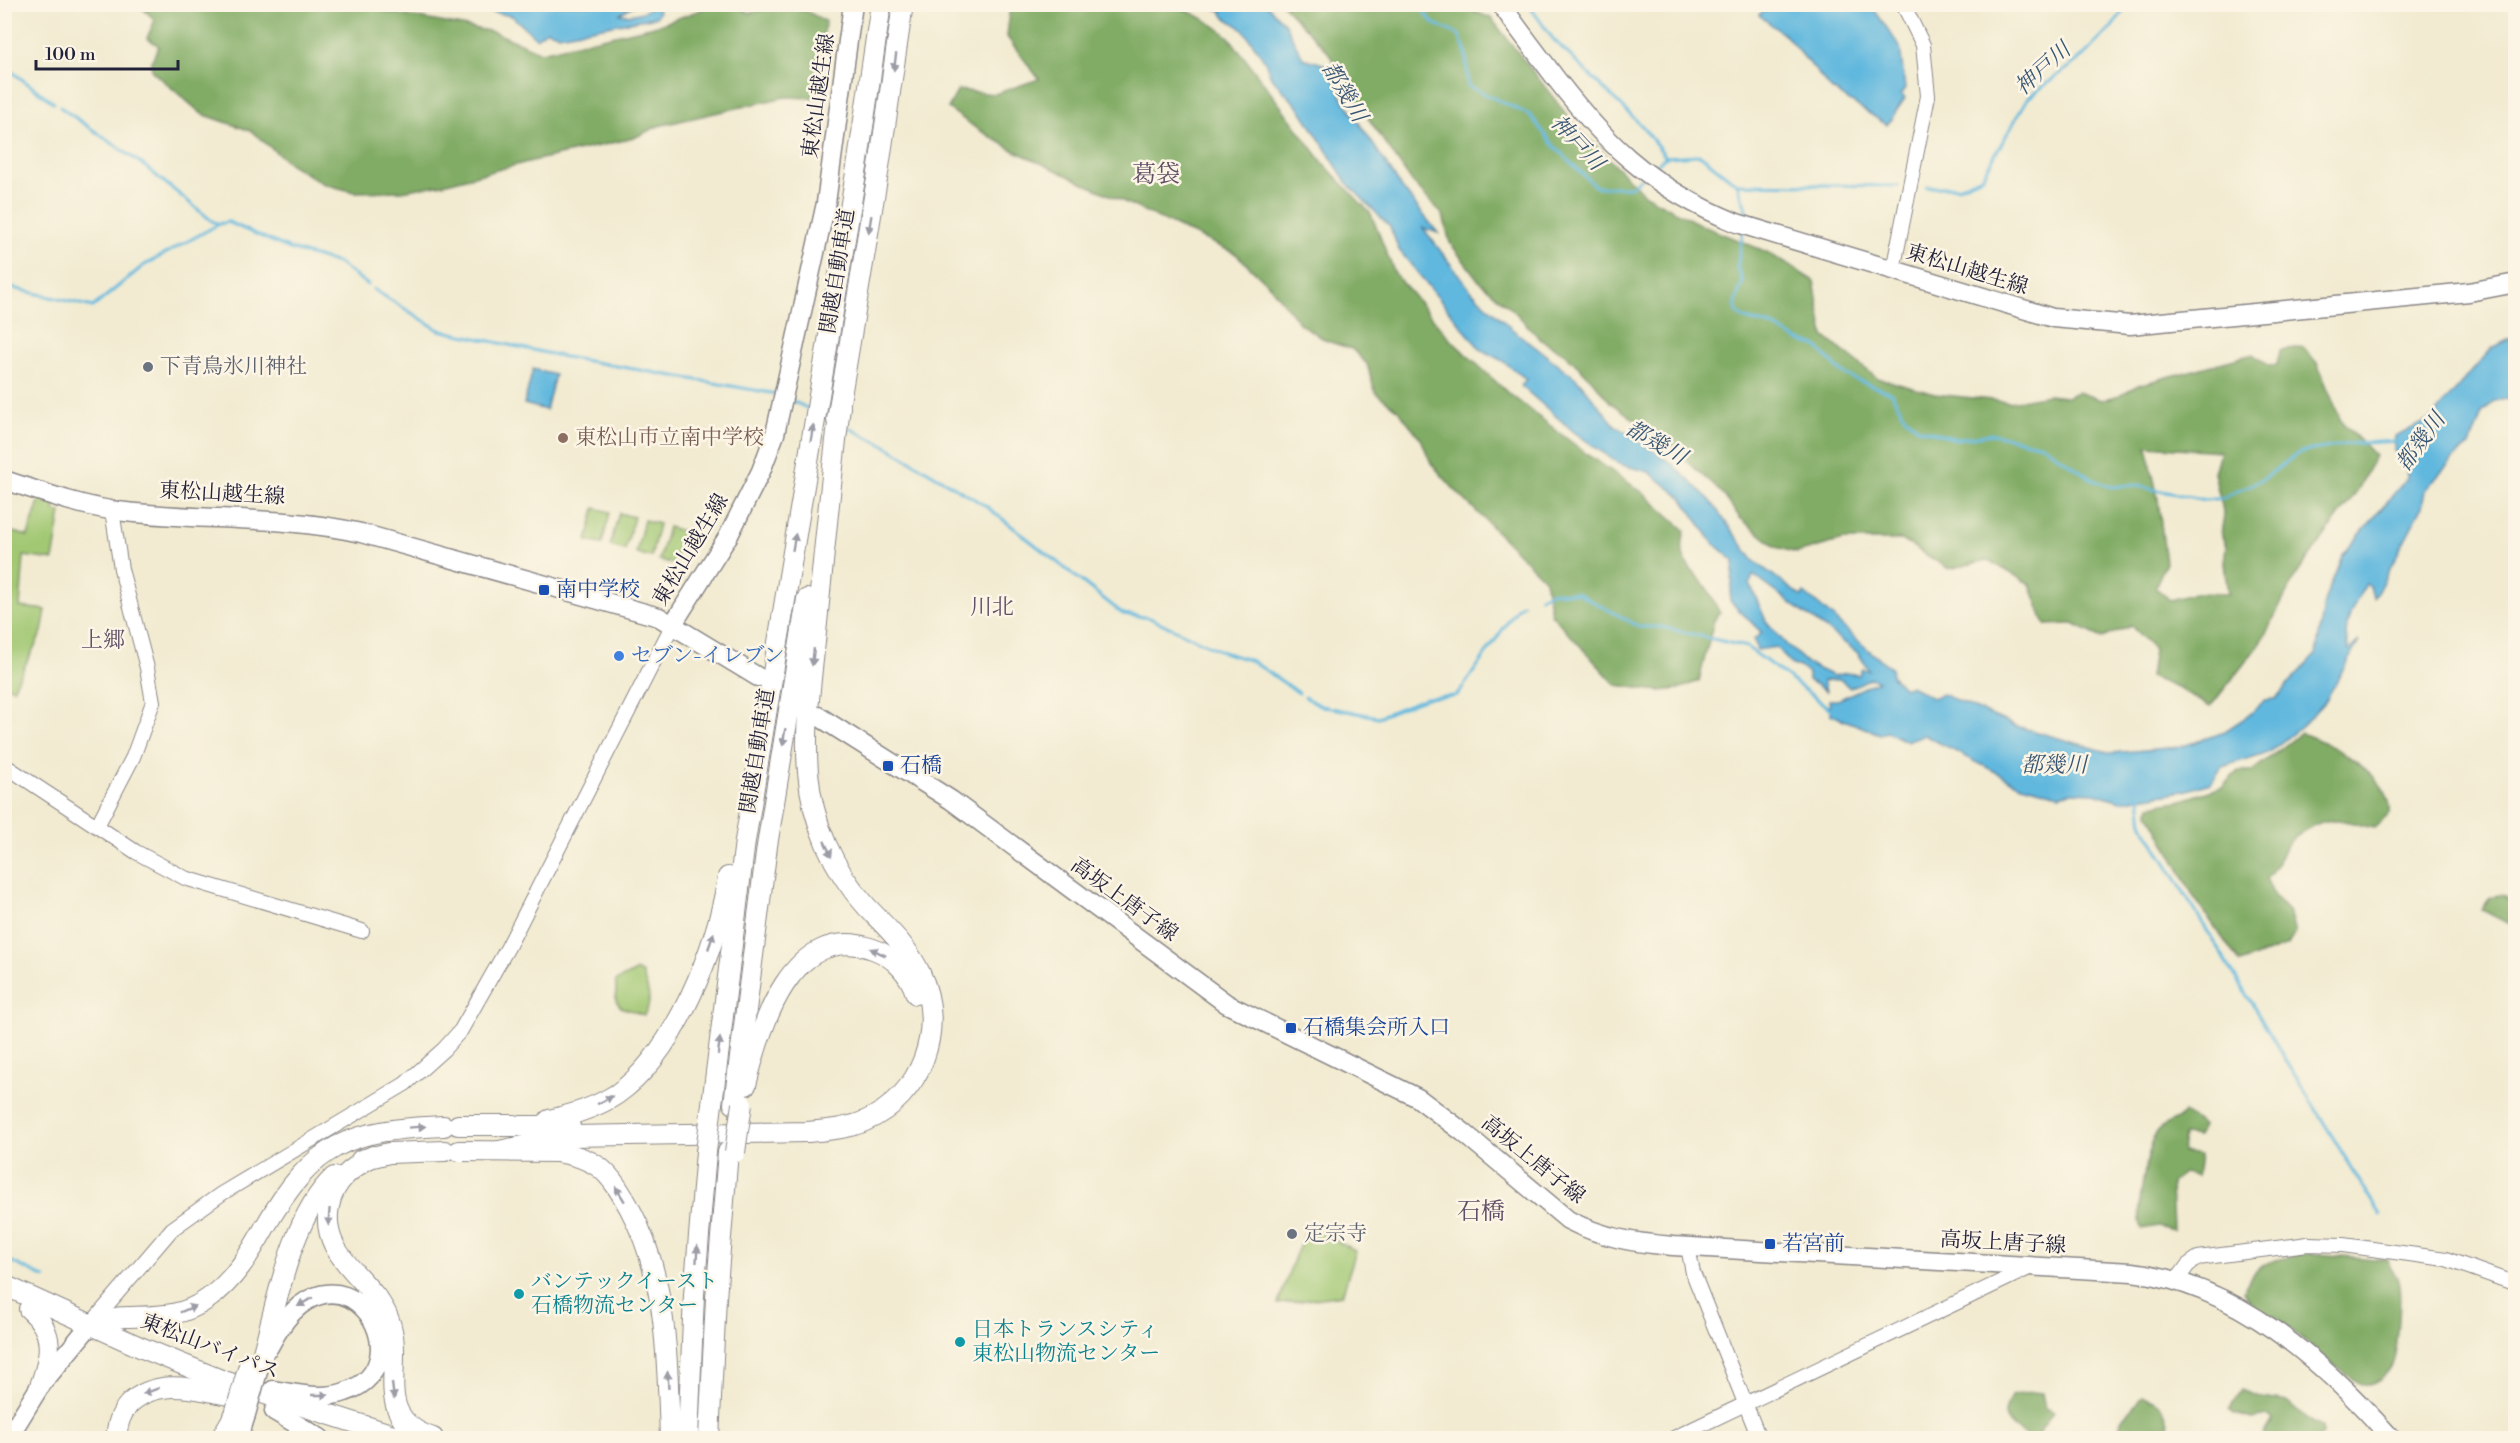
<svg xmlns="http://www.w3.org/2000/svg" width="2520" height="1443" viewBox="0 0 2520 1443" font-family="'Libre Bodoni','Noto Serif JP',serif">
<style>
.green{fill:#a2c873;stroke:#627557;stroke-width:1.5}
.forest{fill:#81ac65;stroke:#526750;stroke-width:1.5;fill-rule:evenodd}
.water{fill:#60b8de;stroke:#416d8c;stroke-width:1.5;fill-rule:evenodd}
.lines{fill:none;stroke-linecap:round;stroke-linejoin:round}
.stream{stroke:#60b8de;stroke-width:3}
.minor-casing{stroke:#8a8686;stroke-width:16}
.major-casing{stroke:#8a8686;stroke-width:21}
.highway-casing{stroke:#8a8686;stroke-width:22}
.minor{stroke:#fff;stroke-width:14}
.major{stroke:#fff;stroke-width:18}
.highway{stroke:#fff;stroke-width:20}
.major-bridge-casing{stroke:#8a8686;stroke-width:21;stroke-linecap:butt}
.highway-bridge-casing{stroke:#8a8686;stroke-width:22;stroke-linecap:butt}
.major-bridge{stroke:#fff;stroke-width:18}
.highway-bridge{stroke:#fff;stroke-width:20}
.oneway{fill:#9c9ca7}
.worship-dot{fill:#6b7280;stroke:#fcf5e5;stroke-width:2}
.education-dot{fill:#8d6e63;stroke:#fcf5e5;stroke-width:2}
.transit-dot{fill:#1a4fb4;stroke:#fcf5e5;stroke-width:2}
.shop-dot{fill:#3f7fe0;stroke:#fcf5e5;stroke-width:2}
.culture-dot{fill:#0f9aa8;stroke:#fcf5e5;stroke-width:2}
.labels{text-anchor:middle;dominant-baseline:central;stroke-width:5;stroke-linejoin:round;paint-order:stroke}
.street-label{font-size:21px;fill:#22223b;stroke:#fcf5e5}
.worship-label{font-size:21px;fill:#5b616d;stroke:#fcf5e5;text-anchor:start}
.education-label{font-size:21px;fill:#785e54;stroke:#fcf5e5;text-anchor:start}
.transit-label{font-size:21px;fill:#164399;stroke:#fcf5e5;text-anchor:start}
.shop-label{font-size:21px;fill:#366cbe;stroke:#fcf5e5;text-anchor:start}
.culture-label{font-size:21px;fill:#0d838f;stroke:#fcf5e5;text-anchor:start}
.water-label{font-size:22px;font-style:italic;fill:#385674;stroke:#fcf5e5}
.neighbourhood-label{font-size:22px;fill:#5f4f67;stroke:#fcf5e5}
.quarter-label{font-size:24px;fill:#5f4f67;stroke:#fcf5e5}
</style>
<rect width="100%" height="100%" fill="#fcf5e5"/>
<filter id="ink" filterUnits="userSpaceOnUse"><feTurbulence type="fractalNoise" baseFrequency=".0167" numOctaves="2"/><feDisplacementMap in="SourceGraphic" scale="12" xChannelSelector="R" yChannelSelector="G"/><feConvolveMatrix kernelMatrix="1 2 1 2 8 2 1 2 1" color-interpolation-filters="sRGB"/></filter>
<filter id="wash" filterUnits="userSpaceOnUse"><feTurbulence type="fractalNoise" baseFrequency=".008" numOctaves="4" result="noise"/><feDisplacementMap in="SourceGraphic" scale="24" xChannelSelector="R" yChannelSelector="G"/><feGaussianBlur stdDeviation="1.35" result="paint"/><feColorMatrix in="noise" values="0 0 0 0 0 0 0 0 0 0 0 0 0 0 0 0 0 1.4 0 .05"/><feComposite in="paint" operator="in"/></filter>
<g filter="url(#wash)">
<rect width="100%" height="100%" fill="#f2ebd1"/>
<g class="green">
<path d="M40,498L56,503L54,511L61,512L53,560L24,556L20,607L46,610L42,632L13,689L5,685V530L28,536Z"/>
<path d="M595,508L610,512L602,544L587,541Z"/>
<path d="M619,513L634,517L625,550L610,546Z"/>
<path d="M644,520L659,524L651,557L636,553Z"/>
<path d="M668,527L683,531L674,564L659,560Z"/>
<path d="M636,971L642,973C647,988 654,1000 644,1015L621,1007L616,1001V981Z"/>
<path d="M1309,1226L1356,1251L1342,1295L1278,1304L1295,1256Z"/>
</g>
<g class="forest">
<path d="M139,5H365L392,13L494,32L541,52L659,25L714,5H733L750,13L782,5L808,12L825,21L822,59L813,98L785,97L658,126L634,138L528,162L443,184L402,191L354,192L324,184L290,164L251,131L202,114L152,71L151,62L159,46L147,38L155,20Z"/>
<path d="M1010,5H1172C1194,12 1212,22 1229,37L1324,164L1371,214L1395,274L1451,340L1507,392L1588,455L1642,492L1685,530C1677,563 1689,565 1706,587C1712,595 1715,605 1720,613L1714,620L1699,681L1678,689L1659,691L1616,685L1551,614L1545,580L1453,488L1431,463L1421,439L1399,411L1375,392L1367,364L1352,349L1327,341L1300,324L1270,286L1236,254L1015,151L976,128L948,108L958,90L995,94L1039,79L1007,37Z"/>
<path d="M1283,5H1460L1491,18L1574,124L1645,195L1703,226L1767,252L1814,281L1824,336L1877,378L1935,394L2010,402L2048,395L2067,397L2077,392L2102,400L2120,395L2138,385L2253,354L2269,366L2277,365L2280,350L2303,347L2317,363L2341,421L2375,456L2359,488L2295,577L2262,641L2210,707L2180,689L2150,677L2154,649L2131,626L2102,638L2073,624L2045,625L2030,584L1988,560L1949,569L1902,540H1843L1797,553L1776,547L1740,518L1722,493L1665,441L1610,402L1591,379L1565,354L1540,339L1514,311L1479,281L1450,243L1443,215L1412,182L1353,96L1328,52ZM2147,446L2220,451L2214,473L2224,515L2221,534L2226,546L2224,563L2228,594L2197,593L2170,600L2155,587L2166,563L2158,499Z"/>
<path d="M2301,733C2331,743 2394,777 2390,814L2374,828C2346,822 2334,813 2307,829C2298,834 2291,838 2286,847C2279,858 2276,868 2266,878L2275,898L2289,912L2295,933L2288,945L2240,963L2194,897L2149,813L2150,805L2179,801L2222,787L2238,771H2252Z"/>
<path d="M2499,895L2506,896L2515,908V927L2482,910L2489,898Z"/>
<path d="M2184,1113L2202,1125L2198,1137L2184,1135L2182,1152L2200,1155L2197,1176L2183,1173L2171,1183L2173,1230L2158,1226L2142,1229C2134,1212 2148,1147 2157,1132C2162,1124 2177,1121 2184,1113Z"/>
<path d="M2307,1253L2387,1260C2390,1268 2395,1274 2398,1281C2402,1296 2398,1353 2391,1368C2387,1376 2374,1386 2365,1385C2352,1383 2302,1339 2288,1327C2273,1315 2251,1311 2243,1291C2261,1254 2275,1263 2307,1253Z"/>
<path d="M2242,1390L2262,1398L2288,1402L2306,1418L2322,1427L2323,1433L2319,1438H2261L2272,1420L2268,1416L2253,1419L2233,1414L2229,1410Z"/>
<path d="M2031,1392L2042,1393L2045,1408L2053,1412L2035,1438C2025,1438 2007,1425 2005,1415C2005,1408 2008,1402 2011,1396Z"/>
<path d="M2142,1396C2164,1399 2170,1420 2169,1438H2121C2112,1424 2133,1407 2142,1396Z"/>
</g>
<g class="water">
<path d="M654,5L659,11L656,17L559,35L547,30L536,38L512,16L451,5H634L620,14C631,16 645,13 654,5Z"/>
<path d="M1207,5H1267L1285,24L1303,58L1326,65L1344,100L1402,188L1438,233L1423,228L1472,292L1512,329L1577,379L1615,425L1671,463L1710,500L1753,560L1802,597L1804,593C1835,616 1859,646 1891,667L1892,676L1904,688L1910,685L1932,698L1942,694L2016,726L2111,753L2180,747L2222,733L2248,716L2265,700L2275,699L2316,654L2325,599L2342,556L2407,478L2406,463L2394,451L2395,436L2430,420L2492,348L2515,336V403L2507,399L2494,401L2482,413L2470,446L2459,453L2425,490L2422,507L2378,591L2373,598L2370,586L2366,584C2354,604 2340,627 2349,650L2359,641L2326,700L2303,725L2269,752L2222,767L2211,783L2184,791L2120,801L2095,793L2071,792L2059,795L2019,784L1924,735L1906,741L1888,732L1880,734L1831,715L1829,700H1838L1878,681L1871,678L1850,688L1840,679L1823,681L1826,691L1808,680V674L1800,667L1792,665L1776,647L1757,650L1754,639L1762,633L1730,601L1734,561L1713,543L1682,498L1649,472L1619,464L1574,432L1521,386L1526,379L1501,360L1481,350L1399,250L1390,227L1347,183L1301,110L1271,77L1265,61L1243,29L1224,17L1221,11ZM1753,575L1858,653L1869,670L1862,669L1859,675L1846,673L1833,676L1808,664L1786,644L1766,621L1750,584Z"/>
<path d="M1769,5H1871L1900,47L1905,88L1901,94L1905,98L1887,125L1831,89L1787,37L1759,15Z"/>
<path d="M533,369L555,375L546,410L524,404Z"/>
</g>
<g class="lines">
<g class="stream">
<path d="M1418,4L1433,23L1459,35L1466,53L1468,86L1530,115L1554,146L1596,187H1631L1641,178"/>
<path d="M1528,4L1553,39L1642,126L1666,157"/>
<path d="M4,66L54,103"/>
<path d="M60,107L142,164L212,221L219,224L228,222L290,249L338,263L368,285"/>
<path d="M1650,169L1666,157L1700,155L1737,184L1898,186"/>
<path d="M1737,184L1746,208L1745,219"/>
<path d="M1927,187H1958L1982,177L2028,98L2082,57L2112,27L2128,4"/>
<path d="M1743,231L1737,268L1743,281L1735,303L1737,313L1745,319L1775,327L1797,340L1815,345L1839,370L1852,378L1891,393L1906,418L1918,428L1956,439L1993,434L2042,445L2095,481L2112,487L2132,485L2206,500L2223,498L2263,479L2300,452L2348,444L2397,441"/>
<path d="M4,286L93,307L143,266L219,224"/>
<path d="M373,289L439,330L565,357L777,394"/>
<path d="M788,399L809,409"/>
<path d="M845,426L886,446L986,506L1123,614L1150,618L1223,652L1252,661L1299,693"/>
<path d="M1540,597L1550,592L1577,593L1640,627H1662L1747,647L1833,711"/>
<path d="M1305,697L1321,706L1378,717L1426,698L1454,696L1459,693L1518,607L1523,604"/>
<path d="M2140,795L2143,825L2380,1215"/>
<path d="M4,1258L45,1278"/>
</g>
</g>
</g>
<g filter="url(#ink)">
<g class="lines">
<g class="minor-casing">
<g id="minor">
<path d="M1893,270L1928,96L1923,45L1903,4"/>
<path d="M4,765L136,852L185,878L362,931"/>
<path d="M97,826L133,757L153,702L147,668L121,569L112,510"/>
<path d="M1688,1247L1693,1273L1759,1438"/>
<path d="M2177,1280L2188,1265L2198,1258L2308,1244L2343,1245L2446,1259L2516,1284"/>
<path d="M90,1325L172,1229L221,1194L405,1084L444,1049L461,1030L508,947L673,624"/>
<path d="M1674,1438L2029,1268"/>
</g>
</g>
<g class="major-casing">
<g id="major">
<path d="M1501,4C1515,25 1530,44 1545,64C1601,140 1648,187 1737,223L2053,318L2130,325L2469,292L2516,283"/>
<path d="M4,480C39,491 74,504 110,510C194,522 277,514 361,533L659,617L758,677"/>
<path d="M673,624L729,535L761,471L775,434L826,203L853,4"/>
<path d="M818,716L951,800L1227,1004L1418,1098L1463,1132L1568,1220C1603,1238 1635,1243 1673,1246L2132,1272C2237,1284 2324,1362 2391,1438"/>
<path d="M269,1347C335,1216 433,1363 345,1392C323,1400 296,1394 273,1390"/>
<path d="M274,1411L320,1438"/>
<path d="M8,1438L40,1386L90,1325"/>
<path d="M239,1438L245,1418"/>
</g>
</g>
<g class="highway-casing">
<g id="highway">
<path d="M837,420L879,167L903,4"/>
<path d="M746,1085C760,1027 792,920 873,949C893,956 910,973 916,994"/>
<path d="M712,1104L745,841L858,161L881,4"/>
<path d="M734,1104L767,846L807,599"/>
<path d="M549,1120C572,1115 597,1107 617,1094C676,1053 717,946 728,877"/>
<path d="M458,1125H514"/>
<path d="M501,1126H570"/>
<path d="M459,1151L557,1152C572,1154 586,1158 599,1167C612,1177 621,1193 629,1207C668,1279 667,1359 670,1438"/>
<path d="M499,1151L572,1136L807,1132C826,1130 847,1129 865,1121C921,1097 947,1029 920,973C908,947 886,927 867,907C833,870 812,822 808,772C804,723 812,673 817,623C824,551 831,479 840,407"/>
<path d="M373,1156C351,1168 334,1181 329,1206C319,1259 373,1277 389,1320C406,1365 369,1417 433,1438"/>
<path d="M361,1160L389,1153L445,1151"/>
<path d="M4,1285L140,1347L221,1380L403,1438"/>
<path d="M29,1309C56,1332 51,1356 40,1386"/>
<path d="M90,1325C101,1321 114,1317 126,1317C156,1316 182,1318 209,1298C234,1280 250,1254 265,1227C314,1142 349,1130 444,1126"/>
<path d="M260,1364C276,1308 290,1218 334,1177"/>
<path d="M117,1438C116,1426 121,1413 129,1404C157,1377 195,1389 229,1395"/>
<path d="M221,1438L235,1414"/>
<path d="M688,1438L694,1295L706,1152"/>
<path d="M709,1438L716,1298L728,1152"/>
</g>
</g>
<use href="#minor" class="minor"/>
<use href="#major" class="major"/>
<use href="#highway" class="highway"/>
<g class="major-bridge-casing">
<path id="major-bridge" d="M245,1418L260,1364"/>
</g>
<g class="highway-bridge-casing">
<g id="highway-bridge">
<path d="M706,1152L712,1104"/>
<path d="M735,1152L742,1104"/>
<path d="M235,1414L250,1362"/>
</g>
</g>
<use href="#major-bridge" class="major-bridge"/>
<use href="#highway-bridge" class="highway-bridge"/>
</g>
<defs><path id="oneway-solid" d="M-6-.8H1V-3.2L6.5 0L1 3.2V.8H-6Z" transform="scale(1.5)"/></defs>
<g class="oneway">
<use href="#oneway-solid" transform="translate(895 62) rotate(98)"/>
<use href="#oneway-solid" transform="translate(870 224) rotate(99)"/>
<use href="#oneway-solid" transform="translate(812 433) rotate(-81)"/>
<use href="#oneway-solid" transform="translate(794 542) rotate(-80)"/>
<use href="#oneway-solid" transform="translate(813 657) rotate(96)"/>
<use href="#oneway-solid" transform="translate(784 737) rotate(99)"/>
<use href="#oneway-solid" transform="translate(828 849) rotate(65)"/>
<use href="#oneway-solid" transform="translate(711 941) rotate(-71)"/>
<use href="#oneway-solid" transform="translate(878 952) rotate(-155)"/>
<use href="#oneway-solid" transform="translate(719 1046) rotate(-83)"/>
<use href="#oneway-solid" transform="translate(605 1100) rotate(-28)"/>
<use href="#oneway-solid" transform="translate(417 1127) rotate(-4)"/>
<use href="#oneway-solid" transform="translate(620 1194) rotate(-122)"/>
<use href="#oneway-solid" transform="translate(329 1217) rotate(94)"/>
<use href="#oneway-solid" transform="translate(697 1254) rotate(-86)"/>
<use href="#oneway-solid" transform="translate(305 1302) rotate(150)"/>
<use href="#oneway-solid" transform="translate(188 1309) rotate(-23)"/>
<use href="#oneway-solid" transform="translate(668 1380) rotate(-93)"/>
<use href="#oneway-solid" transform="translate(151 1391) rotate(160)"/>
<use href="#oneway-solid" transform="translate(393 1391) rotate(83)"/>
<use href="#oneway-solid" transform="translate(320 1395)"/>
</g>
</g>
<g class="worship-dot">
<circle cx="148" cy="367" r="6"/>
<circle cx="1292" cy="1234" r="6"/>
</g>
<circle class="education-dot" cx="563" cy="438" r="6"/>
<g class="transit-dot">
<rect x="538" y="584" width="12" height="12" rx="3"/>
<rect x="882" y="760" width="12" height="12" rx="3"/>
<rect x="1285" y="1022" width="12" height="12" rx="3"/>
<rect x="1764" y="1238" width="12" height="12" rx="3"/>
</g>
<circle class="shop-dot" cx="619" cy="656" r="6"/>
<g class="culture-dot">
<circle cx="519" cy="1294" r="6"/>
<circle cx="960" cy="1342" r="6"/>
</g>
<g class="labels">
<g class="street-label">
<text transform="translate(819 96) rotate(-82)">東松山越生線</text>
<text transform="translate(1967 270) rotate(17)">東松山越生線</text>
<text transform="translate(838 271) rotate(-81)">関越自動車道</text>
<text transform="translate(222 494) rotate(3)">東松山越生線</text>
<text transform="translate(691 550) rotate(-59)">東松山越生線</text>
<text transform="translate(758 751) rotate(-81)">関越自動車道</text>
<text transform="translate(1124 900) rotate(36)">高坂上唐子線</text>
<text transform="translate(1533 1160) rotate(39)">高坂上唐子線</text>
<text transform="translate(2003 1243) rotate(3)">高坂上唐子線</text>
<text transform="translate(210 1347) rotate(21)">東松山バイパス</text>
</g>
<g class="worship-label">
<text x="160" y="367">下青鳥氷川神社</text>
<text x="1304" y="1234">定宗寺</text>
</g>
<g class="education-label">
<text x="575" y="438">東松山市立南中学校</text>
</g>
<g class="transit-label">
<text x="556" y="590">南中学校</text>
<text x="900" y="766">石橋</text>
<text x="1303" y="1028">石橋集会所入口</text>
<text x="1782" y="1244">若宮前</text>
</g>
<g class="shop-label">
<text x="631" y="656">セブン-イレブン</text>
</g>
<g class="culture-label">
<text x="531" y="1282">バンテックイースト<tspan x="531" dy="24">石橋物流センター</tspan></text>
<text x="972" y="1330">日本トランスシティ<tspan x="972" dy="24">東松山物流センター</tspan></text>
</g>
<g class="water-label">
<text transform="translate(2043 69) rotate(-42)">神戸川</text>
<text transform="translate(1344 92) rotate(59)">都幾川</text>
<text transform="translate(1577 143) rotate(47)">神戸川</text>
<text transform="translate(2421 442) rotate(-54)">都幾川</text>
<text transform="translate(1656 443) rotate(30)">都幾川</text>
<text x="2054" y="765">都幾川</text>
</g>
<g class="neighbourhood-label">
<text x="992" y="607">川北</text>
<text x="103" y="640">上郷</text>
</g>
<g class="quarter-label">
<text x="1156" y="175">葛袋</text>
<text x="1481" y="1212">石橋</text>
</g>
</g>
<rect width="2520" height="1443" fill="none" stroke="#fcf5e5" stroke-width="24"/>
<path d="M36 60v9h142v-9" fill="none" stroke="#22223b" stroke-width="3"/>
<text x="45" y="60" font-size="18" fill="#22223b" stroke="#fcf5e5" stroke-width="4.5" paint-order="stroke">100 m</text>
</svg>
